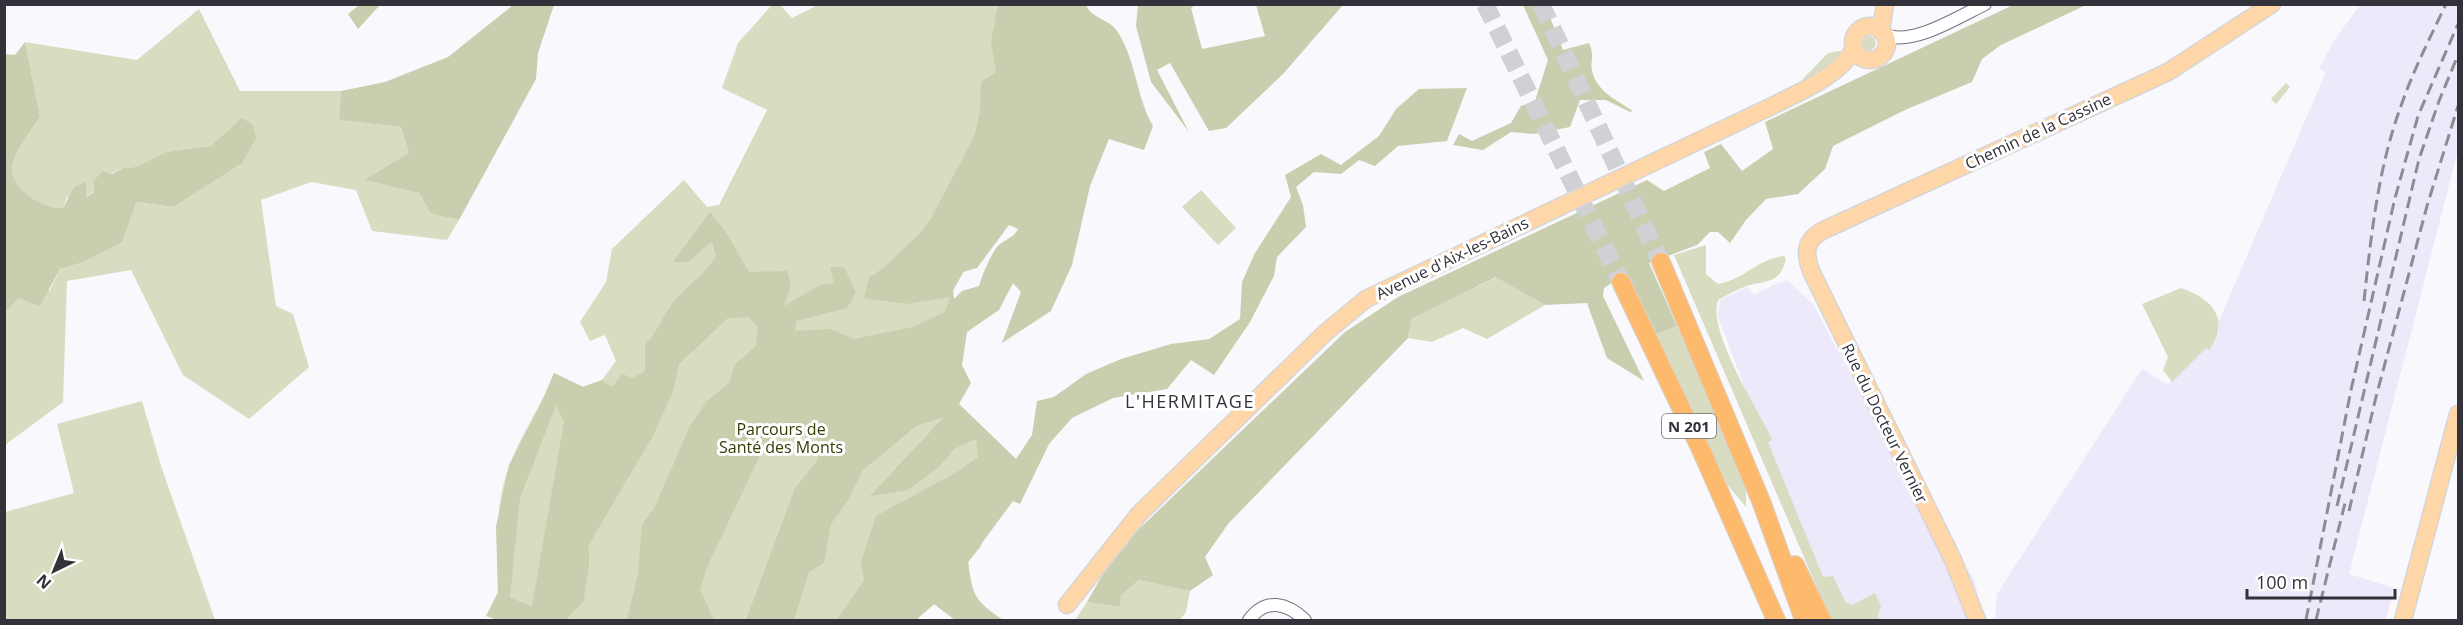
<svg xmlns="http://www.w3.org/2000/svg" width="2463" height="625" viewBox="0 0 2463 625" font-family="'Open Sans',sans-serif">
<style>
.built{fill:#ede9fb}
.green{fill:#d8dcc1}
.forest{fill:#c9ceae;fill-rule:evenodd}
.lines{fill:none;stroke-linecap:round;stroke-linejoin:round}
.highway-tunnel{stroke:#d1d0d5;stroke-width:18;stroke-dasharray:18 9;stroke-linecap:butt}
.minor-casing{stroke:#767185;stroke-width:14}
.major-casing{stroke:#d6d6d8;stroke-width:19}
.highway-casing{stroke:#d6d6d8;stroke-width:20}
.minor{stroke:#fff;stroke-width:12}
.major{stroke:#fed6a7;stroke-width:16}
.highway{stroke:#fdba6d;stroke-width:18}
.rail{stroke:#8e8c93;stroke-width:3;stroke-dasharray:12 6;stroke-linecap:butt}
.labels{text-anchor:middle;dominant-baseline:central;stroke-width:6;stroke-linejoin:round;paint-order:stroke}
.shield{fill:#fff;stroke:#706f75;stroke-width:1.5}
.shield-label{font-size:15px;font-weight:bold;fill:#33313a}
.street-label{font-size:16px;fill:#33313a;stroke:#fff}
.park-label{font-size:16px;fill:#393d05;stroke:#fff}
.neighbourhood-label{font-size:18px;letter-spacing:1.5px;fill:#33313a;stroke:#fff}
</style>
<rect width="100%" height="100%" fill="#f9f8fc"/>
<g class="built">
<path d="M2360,5H2458V150L2349,574L2394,588L2386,620H1995L1997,594L2142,369L2168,385L2219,332V321L2326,72L2319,69L2333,42Z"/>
<path d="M1788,281L1813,304L1910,485L1974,579L1984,620H1831L1718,316L1720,300L1747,287L1754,295L1778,283Z"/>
</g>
<g class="green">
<path d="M772,5H780L792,18L818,5H1022L1074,72L953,291L959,404L1016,459L980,548L968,562C973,598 974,600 1003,620H955L934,604L916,620H566L498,592C497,550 494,505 510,464C522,433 542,404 554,373L583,387L602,380L616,361L605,335L590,341L580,322L606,282L612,249L684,180L707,207L719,205L767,110L722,88L738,43Z"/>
<path d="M199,9L240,91H341L339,120L401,127L409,153L365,180L419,193L431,214L459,220L447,240L372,231L356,190L311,182L261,200L276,306L293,314L309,367L249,419L183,375L131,270L67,281L63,402L5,445V313L17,298L50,290L60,269L81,263L136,202L173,207L218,140L211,146L166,152L136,167L123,168L93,181L94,191L86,198L67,197L63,208C42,209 6,188 13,162C16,150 33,128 40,117L25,42L137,60Z"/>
<circle cx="1869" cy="43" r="7"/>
<path d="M1840,51L1842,53L1833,66L1801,81L1828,53Z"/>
<path d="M2286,83L2290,87L2276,104L2271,99Z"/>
<path d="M1201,190L1236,228L1218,245L1182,207Z"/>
<path d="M1706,245V274L1718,284C1743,280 1759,258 1784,256L1786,259C1780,283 1769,280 1750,285C1739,288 1728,295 1718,300C1707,329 1754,404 1769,433L1772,440L1768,442L1823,577L1833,576L1846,603L1852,605L1875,593L1881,606L1878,615L1879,620H1831L1674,255Z"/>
<path d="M1497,277L1545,305L1487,339L1463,328L1432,342L1408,338L1410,319Z"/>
<path d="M2181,288C2213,299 2231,320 2209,350L2206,348L2172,382L2163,370L2168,357L2142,304Z"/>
<path d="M1677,326L1709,396L1746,490V507L1727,484L1655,335Z"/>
<path d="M142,401L162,469L215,620H5V512L74,493L57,424Z"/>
<path d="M1139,580L1190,591L1186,612L1180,620H1075L1087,602L1118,607L1121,595Z"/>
</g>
<g class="forest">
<path d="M359,5H380L358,29L348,14Z"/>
<path d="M513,5H554L538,53L536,79L459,220L431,214L419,193L364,180L409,153L401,127L339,120L341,91L385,82L448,57Z"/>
<path d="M998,5H1086C1092,19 1109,19 1117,31C1136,59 1136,97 1153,126L1144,150L1109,139L1090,186L1072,265L1051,311L1002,343L1021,292L1013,283L999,310L967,332L962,365L971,383L959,404L1016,459L1032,435L1037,401L1054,397L1086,374L1121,359L1171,344L1209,339L1240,319L1242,282L1255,253L1291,197L1285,175L1321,154L1341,165L1379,136L1396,109L1419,89L1467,88L1447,141L1398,146L1375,166L1359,160L1341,174L1314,172L1296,187L1303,205L1306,227L1277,257L1274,276L1250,322L1214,375L1191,360L1167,389L1113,398L1072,418L1049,444L1020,504L1013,501L968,562C973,597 974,600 1003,620H955L934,604L916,620H837L864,580L861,562L876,516L957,472L978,457L976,439L954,449L939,467L908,490L870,496L944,417L916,426L862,471L848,500L831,524L824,563L809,572L794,620H746L795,488L817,461L820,441L793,430L783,433L763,449L707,567L700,590L714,620H627L638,574L642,524L654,509L689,428L706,402L729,383L735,364L756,346L758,327L748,317L728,318L679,364L673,391L654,434L588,546C592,562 585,583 584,601L566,620H497L486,616L498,592L496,527L509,465L543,400L554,373L583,387L602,380L612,387L622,374L633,378L645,371V345C657,332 662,319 671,305C684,287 705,276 716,256L712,241L688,262H673L710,212L728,235L749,272L787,271L791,285L784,306L820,285L834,283L830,267H844L856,292L847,308L796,321L795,331L830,329L854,339L913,327L945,312L950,297L907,304L864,298L869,278L886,266L922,231L930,220L974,137L980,112L981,82L996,72L991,42ZM1009,225L1018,229C1013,239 1004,239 997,247C989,258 983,273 979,286L962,291L954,299L953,290L963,272L977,268ZM556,405L564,422L532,606L510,597L520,498Z"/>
<path d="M1138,5H1195L1191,8L1202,49L1265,36L1256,5H1343L1283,74L1226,128L1209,131L1170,63L1157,70L1189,132L1151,82L1136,26Z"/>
<path d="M1523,5H1545L1563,50L1589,43C1595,56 1590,60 1592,71C1597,92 1617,100 1633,111L1630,112L1606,100H1580L1570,127L1534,134L1511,132L1483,150L1453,145L1459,134L1472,141L1511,123L1521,106L1535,101L1548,60Z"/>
<path d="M2013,5H2086L2001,45L1982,59L1972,82L1905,110L1833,146L1825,169L1798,194L1766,199L1746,220L1730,243L1718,232H1710L1697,245L1649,263L1677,326L1655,335L1624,275L1604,288L1603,296L1644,381L1607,358L1587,303L1545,305L1496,277L1411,319L1408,338L1228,524L1205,557L1213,575L1190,591L1139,580L1121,595L1119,607L1087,602L1116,551L1345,332L1398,297L1647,180L1664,191L1710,168L1704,152L1721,144L1742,171L1773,149L1765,122Z"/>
<path d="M25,42L40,117C33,128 16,150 13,162C6,187 42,209 63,208L74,187L86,182V198L94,192L93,181L103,171L112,174L123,168L136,167L166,152L211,146L242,118L253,125L256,138L242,163L173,207L136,202L122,242L81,263L60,269L40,306L18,298L5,313V54L15,55Z"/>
</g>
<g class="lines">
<g class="highway-tunnel">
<path d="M1485,4L1621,282"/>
<path d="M1541,4L1661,262"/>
</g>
<g class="minor-casing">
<g id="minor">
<path d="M1884,34C1910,48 1960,16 1985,4"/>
<path d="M1249,620C1266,597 1287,603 1305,620"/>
</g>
</g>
<g class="major-casing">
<g id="major">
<circle cx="1870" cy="43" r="17"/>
<path d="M1881,31L1885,4"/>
<path d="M1067,605L1139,514L1325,333L1366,299L1772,106C1801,91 1837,78 1854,49"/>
<path d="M1977,620L1953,560L1812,273C1804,254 1804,240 1824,230L2168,72L2272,4"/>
<path d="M2403,620L2458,414"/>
</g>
</g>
<g class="highway-casing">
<g id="highway">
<path d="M1661,262L1761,501L1804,620"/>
<path d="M1621,282L1702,452L1776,620"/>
<path d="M1795,565L1822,620"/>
</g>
</g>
<use href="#minor" class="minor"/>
<use href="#major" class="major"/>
<use href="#highway" class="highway"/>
<g class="rail">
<path d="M2364,301C2371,236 2378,168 2401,106C2413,71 2430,38 2446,4"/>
<path d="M2337,506L2419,159L2439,101L2458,55"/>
<path d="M2349,511L2376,397L2427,206L2458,106"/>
<path d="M2306,620L2351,390L2395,198L2418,116L2458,24"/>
<path d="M2316,620L2346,499"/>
</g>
</g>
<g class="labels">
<rect class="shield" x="1662" y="414" width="54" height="24" rx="4.5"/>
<g class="shield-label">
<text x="1689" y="426">N 201</text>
</g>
<g class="street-label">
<text transform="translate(2038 131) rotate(-25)">Chemin de la Cassine</text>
<text transform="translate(1452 258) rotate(-26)">Avenue d'Aix-les-Bains</text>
<text transform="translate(1885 423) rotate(64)">Rue du Docteur Vernier</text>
</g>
<g class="park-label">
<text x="781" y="429">Parcours de<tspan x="781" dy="18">Santé des Monts</tspan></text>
</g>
<g class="neighbourhood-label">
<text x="1190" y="401">L'HERMITAGE</text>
</g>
</g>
<rect width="2463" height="625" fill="none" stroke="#33313a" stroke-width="12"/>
<g transform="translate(54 571) rotate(223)" stroke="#ffffff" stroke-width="4.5" paint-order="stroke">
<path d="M0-4.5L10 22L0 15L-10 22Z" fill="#33313a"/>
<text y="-9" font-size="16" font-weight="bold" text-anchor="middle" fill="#33313a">N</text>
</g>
<path d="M2247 589v9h148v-9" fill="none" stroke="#33313a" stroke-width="3"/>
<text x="2256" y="589" font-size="18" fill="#33313a" stroke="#ffffff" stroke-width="4.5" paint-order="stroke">100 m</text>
</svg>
